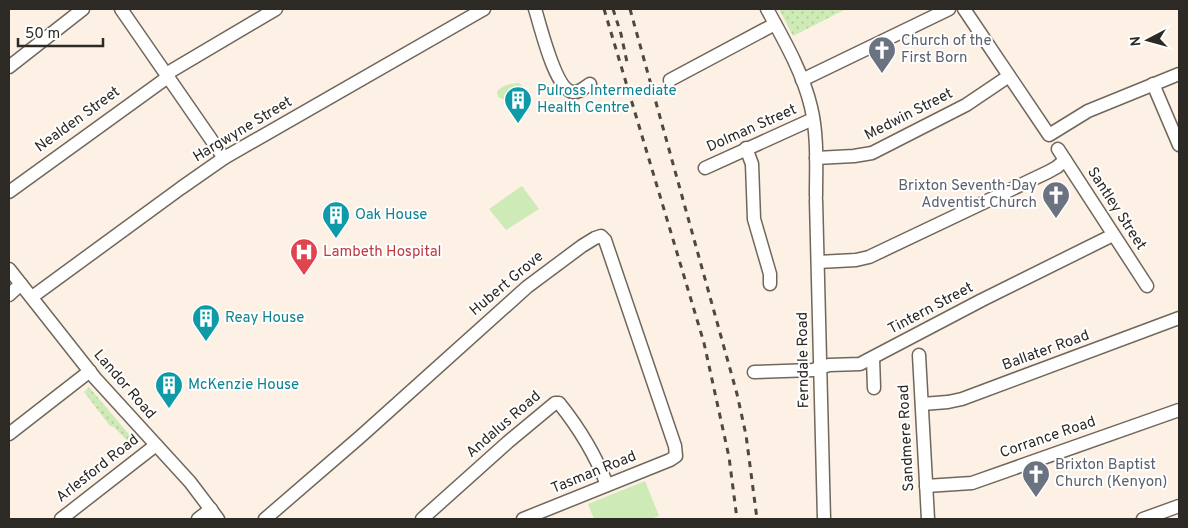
<svg xmlns="http://www.w3.org/2000/svg" width="1188" height="528" viewBox="0 0 1188 528" font-family="Overpass,sans-serif">
<style>
.grass{fill:#ceeab6}
.garden{fill:url(#garden-dots)}
.lines{fill:none;stroke-linecap:round;stroke-linejoin:round}
.minor-casing{stroke:#70675c;stroke-width:15}
.minor{stroke:#fff;stroke-width:12}
.rail{stroke:#4d4841;stroke-width:3;stroke-dasharray:6 6;stroke-linecap:butt}
.labels{text-anchor:middle;dominant-baseline:central;stroke-width:4;stroke-linejoin:round;paint-order:stroke}
.worship-label{font-size:15px;fill:#5b616d;stroke:#fff;text-anchor:start}
.culture-label{font-size:15px;fill:#0d838f;stroke:#fff;text-anchor:start}
.street-label{font-size:15px;fill:#2d2924;stroke:#fff}
.health-label{font-size:15px;fill:#be3a42;stroke:#fff;text-anchor:start}
</style>
<defs>
<pattern id="garden-dots" width="8" height="8" patternUnits="userSpaceOnUse" patternTransform="scale(1.25)"><rect width="8" height="8" fill="#ceeab6"/><path d="M2 2h.1M6 6h.1" fill="none" stroke="#b1c99c" stroke-width="1.8" stroke-linecap="round"/></pattern>
</defs>
<rect width="100%" height="100%" fill="#fcf1e4"/>
<g class="grass">
<path d="M519,83L523,86L522,93C514,99 507,102 498,97L497,92C503,84 510,84 519,83Z"/>
<path d="M522,186L539,209L506,230L489,209Z"/>
<path d="M645,481L659,516L650,519H594L588,504Z"/>
</g>
<g class="garden">
<path d="M779,9H846L793,36Z"/>
<path d="M89,387L138,445L134,448L114,427L110,426L84,392Z"/>
</g>
<g class="lines">
<g class="minor-casing">
<g id="minor">
<path d="M121,9L224,158"/>
<path d="M535,9C540,24 555,90 573,92C579,93 585,87 590,84"/>
<path d="M767,9C784,40 803,73 811,107C818,136 816,167 816,196"/>
<path d="M964,9L1049,135L1088,111L1179,74"/>
<path d="M9,67L83,9"/>
<path d="M166,74L276,9"/>
<path d="M670,80L775,24"/>
<path d="M802,80L949,9"/>
<path d="M1153,84L1179,145"/>
<path d="M746,148L752,164L754,219L770,274V284"/>
<path d="M1058,149L1147,286"/>
<path d="M816,158L854,156L872,153L966,105L1009,76"/>
<path d="M705,168L813,119"/>
<path d="M9,192L168,77"/>
<path d="M816,200L824,519"/>
<path d="M818,262L856,260L869,257L1048,172L1057,167L1065,160"/>
<path d="M9,269L95,378L190,482L218,519"/>
<path d="M9,295L21,284"/>
<path d="M32,297L181,188L224,158L484,9"/>
<path d="M919,355L928,519"/>
<path d="M873,358L874,388"/>
<path d="M754,372L813,370L829,365L860,364L982,300L1113,235"/>
<path d="M922,404L948,402L962,399L1179,318"/>
<path d="M9,434L90,371"/>
<path d="M926,486L972,483L1179,410"/>
<path d="M61,519L156,445"/>
<path d="M198,519L211,509"/>
<path d="M265,519L360,437L527,287L582,246L595,238L601,236L605,240L675,446L676,456L670,460L523,519"/>
<path d="M422,519L508,442L555,403H559C579,428 596,456 607,485"/>
<path d="M1143,519L1179,506"/>
</g>
</g>
<use href="#minor" class="minor"/>
<g class="rail">
<path d="M604,9L704,343L729,457L737,519"/>
<path d="M613,9L621,34L628,67"/>
<path d="M630,9L737,394L746,435L757,519"/>
</g>
</g>
<defs>
<g id="church-pin" transform="scale(1.4375)"><path d="M0 17L-7.5 6A9.5 9.5 0 1 1 7.5 6Z" fill="#6b7280" stroke="#fff"/><path d="M-1.2-6h2.4v3.5h3.3v2.4h-3.3V6h-2.4V-.1h-3.3v-2.4h3.3Z" fill="#fff"/></g>
<g id="building-pin" transform="scale(1.4375)"><path d="M0 17L-7.5 6A9.5 9.5 0 1 1 7.5 6Z" fill="#0f9aa8" stroke="#fff"/><path d="M-4-6H4V6H1V3H-1V6H-4ZM-2.5-4.3h1.7v1.8h-1.7ZM.8-4.3h1.7v1.8H.8ZM-2.5-1h1.7V.8h-1.7ZM.8-1h1.7V.8H.8Z" fill="#fff"/></g>
<g id="hospital-pin" transform="scale(1.4375)"><path d="M0 17L-7.5 6A9.5 9.5 0 1 1 7.5 6Z" fill="#e0444e" stroke="#fff"/><path d="M-5-5h3v3.5h4V-5h3V5h-3V1.5h-4V5h-3Z" fill="#fff"/></g>
</defs>
<g fill-rule="evenodd">
<use href="#church-pin" x="882" y="50"/>
<use href="#building-pin" x="518" y="100"/>
<use href="#church-pin" x="1056" y="195"/>
<use href="#building-pin" x="336" y="215"/>
<use href="#hospital-pin" x="304" y="252"/>
<use href="#building-pin" x="206" y="318"/>
<use href="#building-pin" x="169" y="385"/>
<use href="#church-pin" x="1036" y="474"/>
</g>
<g class="labels">
<g class="worship-label">
<text x="901" y="41">Church of the<tspan x="901" dy="17">First Born</tspan></text>
<text x="1037" y="186" text-anchor="end">Brixton Seventh-Day<tspan x="1037" dy="17">Adventist Church</tspan></text>
<text x="1055" y="465">Brixton Baptist<tspan x="1055" dy="17">Church (Kenyon)</tspan></text>
</g>
<g class="culture-label">
<text x="537" y="91">Pulross Intermediate<tspan x="537" dy="17">Health Centre</tspan></text>
<text x="355" y="215">Oak House</text>
<text x="225" y="318">Reay House</text>
<text x="188" y="385">McKenzie House</text>
</g>
<g class="street-label">
<text transform="translate(909 115) rotate(-27)">Medwin Street</text>
<text transform="translate(78 120) rotate(-36)">Nealden Street</text>
<text transform="translate(752 129) rotate(-24)">Dolman Street</text>
<text transform="translate(243 130) rotate(-31)">Hargwyne Street</text>
<text transform="translate(1116 209) rotate(57)">Santley Street</text>
<text transform="translate(507 284) rotate(-40)">Hubert Grove</text>
<text transform="translate(931 309) rotate(-28)">Tintern Street</text>
<text transform="translate(1046 351) rotate(-20)">Ballater Road</text>
<text transform="translate(804 360) rotate(-91)">Ferndale Road</text>
<text transform="translate(124 385) rotate(49)">Landor Road</text>
<text transform="translate(504 425) rotate(-41)">Andalus Road</text>
<text transform="translate(907 438) rotate(-93)">Sandmere Road</text>
<text transform="translate(1048 438) rotate(-19)">Corrance Road</text>
<text transform="translate(98 469) rotate(-38)">Arlesford Road</text>
<text transform="translate(594 473) rotate(-22)">Tasman Road</text>
</g>
<g class="health-label">
<text x="323" y="252">Lambeth Hospital</text>
</g>
</g>
<rect width="1188" height="528" fill="none" stroke="#2d2924" stroke-width="20"/>
<g transform="translate(1148 40) rotate(264)" stroke="#ffffff" stroke-width="4" paint-order="stroke">
<path d="M0-4L9 19L0 12L-9 19Z" fill="#2d2924"/>
<text y="-8" font-size="14" font-weight="bold" text-anchor="middle" fill="#2d2924">N</text>
</g>
<path d="M18 38v8h85v-8" fill="none" stroke="#2d2924" stroke-width="2.5"/>
<text x="25" y="38" font-size="15" fill="#2d2924" stroke="#ffffff" stroke-width="4" paint-order="stroke">50 m</text>
</svg>
